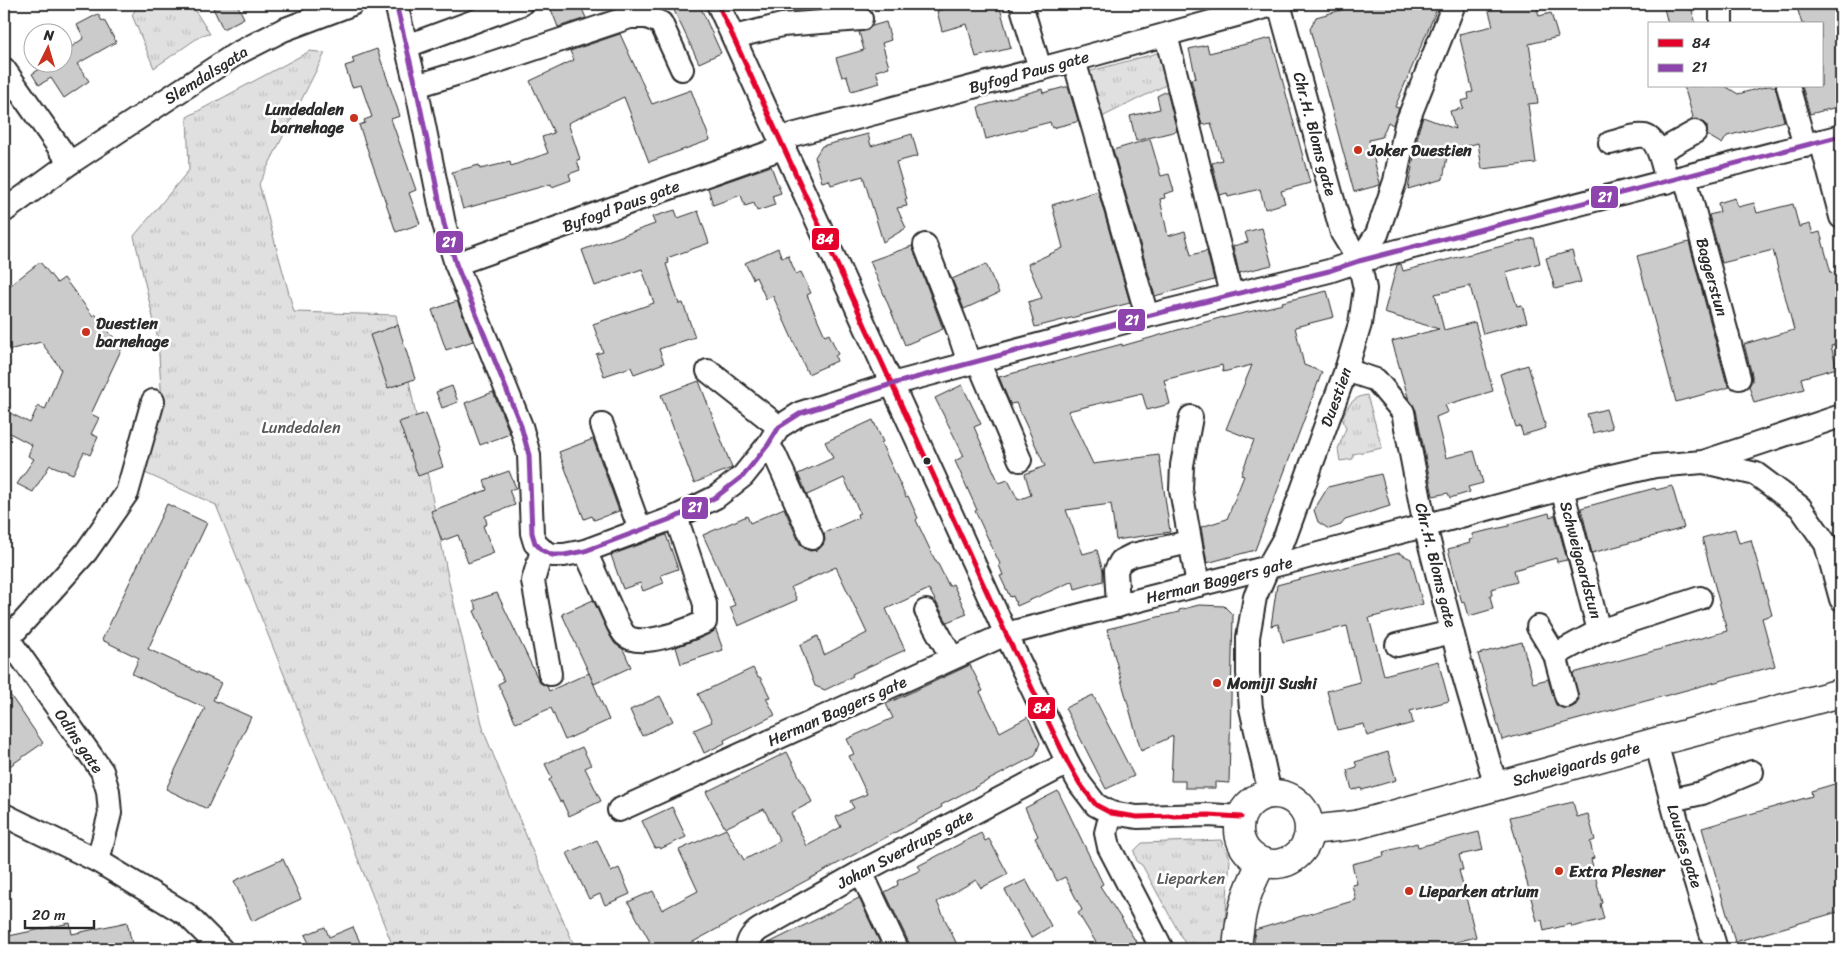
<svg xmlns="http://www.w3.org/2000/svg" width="1845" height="953" viewBox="0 0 1845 953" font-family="Sriracha,sans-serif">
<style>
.grass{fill:url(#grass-tufts);stroke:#868686}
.building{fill:#cbcbcb;stroke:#2b2b2b}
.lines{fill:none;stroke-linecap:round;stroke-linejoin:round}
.minor-casing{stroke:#2b2b2b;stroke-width:26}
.major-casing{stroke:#2b2b2b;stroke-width:31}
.minor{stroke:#fff;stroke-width:22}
.major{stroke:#fff;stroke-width:28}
.bus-1-casing{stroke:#fff;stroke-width:9}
.bus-2-casing{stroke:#fff;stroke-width:9}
.bus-1{stroke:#e4002b;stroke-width:5}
.bus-2{stroke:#8e44ad;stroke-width:5}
.poi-dot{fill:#c8321e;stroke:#fff;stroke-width:2}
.bus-dot{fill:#2b2b2b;stroke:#fff;stroke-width:2}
.labels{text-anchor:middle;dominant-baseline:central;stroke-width:5;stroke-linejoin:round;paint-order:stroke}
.street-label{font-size:16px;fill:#2b2b2b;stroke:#fff}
.poi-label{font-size:16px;font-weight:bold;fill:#2b2b2b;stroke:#fff;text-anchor:start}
.park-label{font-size:16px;fill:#585858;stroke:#fff}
.line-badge{stroke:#fff;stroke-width:2}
.badge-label{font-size:14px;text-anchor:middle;font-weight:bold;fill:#fff}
</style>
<defs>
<pattern id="grass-tufts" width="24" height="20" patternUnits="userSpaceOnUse" patternTransform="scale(1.25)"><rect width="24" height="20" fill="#e0e0e0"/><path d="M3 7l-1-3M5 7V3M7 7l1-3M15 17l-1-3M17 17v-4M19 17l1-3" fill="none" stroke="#c0c0c0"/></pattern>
</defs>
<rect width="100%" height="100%" fill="#fff"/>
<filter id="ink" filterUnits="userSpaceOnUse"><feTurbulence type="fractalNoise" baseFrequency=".02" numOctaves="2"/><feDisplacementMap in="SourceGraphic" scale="10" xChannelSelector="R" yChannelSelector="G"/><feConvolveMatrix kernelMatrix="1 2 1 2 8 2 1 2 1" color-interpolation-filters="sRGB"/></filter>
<g filter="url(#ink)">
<g class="grass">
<path d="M139,4H191L210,34L202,35L154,68L132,15Z"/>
<path d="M310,51L325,53L259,184L294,312L396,315L449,582L484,732L532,850L576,949H394L216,505L145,473L162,404L158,339L134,236L189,170L187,117Z"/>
<path d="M1161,52L1166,85L1100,118L1087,72Z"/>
<path d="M1367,395L1382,448L1353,454V459L1340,461L1338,449L1346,428L1342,418C1348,406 1352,397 1367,395Z"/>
<path d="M1221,840L1230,860L1223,949H1188L1142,865L1137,862L1134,851L1142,843Z"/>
</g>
<g class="building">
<path d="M223,4H237L244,18L223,29L213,8Z"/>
<path d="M549,4H580L586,18L558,27Z"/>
<path d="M671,4H699L721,53L699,63Z"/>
<path d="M964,4H999L1011,48L976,57L967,24L942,31L937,11Z"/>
<path d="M1363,4H1439L1395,107L1399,108L1393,125L1388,122L1382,137L1369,140L1380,183V185L1354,192L1310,29L1316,17Z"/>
<path d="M1487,4H1536L1539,16L1551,13L1558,37L1529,44L1538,103L1528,104L1536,163L1482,169L1478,143L1448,151L1443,179L1408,189L1419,129L1423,117L1455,129L1450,111L1463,108L1461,101L1469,99L1468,93L1473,92L1459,34L1493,26Z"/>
<path d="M1663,4H1690L1696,24H1668Z"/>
<path d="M1796,4H1836L1841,24V106L1810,114L1802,86H1821V24H1802Z"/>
<path d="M98,14L102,21L104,20L116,42L77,64L89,81L64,98L51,78L39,85L32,74L43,67L40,62H62V43L67,50L84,38L77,25Z"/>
<path d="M886,22L891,40L882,43L889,67L876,71L880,83L851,91L847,76L842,77L836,58L864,50L859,32L868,30L872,26Z"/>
<path d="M620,34L652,104L691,90L710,140L649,162L624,97L568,123L580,159L577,160L580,170L569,174L571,180L552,187L551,184L463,209L452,172L479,165L480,169L510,162L511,166L548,153L542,137L554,133L530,81L574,60L570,51Z"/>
<path d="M1271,38L1310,183L1281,191L1285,203L1265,209L1260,189L1228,197L1227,193L1220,195L1212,163L1222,160L1211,123L1202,125L1191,79L1196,78L1189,49L1207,45L1209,53Z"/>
<path d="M377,49L400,116L391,119L416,190L409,193L420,224L396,232L359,125L365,123L364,120L372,117L361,85L352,87L345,66L354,63L352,58Z"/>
<path d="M1684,86H1725L1738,94L1768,86H1775L1784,121L1727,136L1722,144L1707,135V126L1702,121L1696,119L1691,120L1693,117Z"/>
<path d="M1065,87H1068L1078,120L1076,122L1052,128L1050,122L986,139L978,107L1042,89L1043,93Z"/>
<path d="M1167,91L1177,131L1136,141L1130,116L1160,109L1157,96Z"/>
<path d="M868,134L871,146L912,134L918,156L896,162L907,199H905L907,206L897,208L906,228L883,242L863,176L831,185L829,180L822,182L815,157L822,146Z"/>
<path d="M1150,139L1161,176L1169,174L1174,191L1164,194L1165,198L1160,199L1168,236L1185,231L1191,255L1207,251L1214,280L1155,296L1113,150Z"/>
<path d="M771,166L781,193L772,196L775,205L757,211L754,203L745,206L741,195L713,205L708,188Z"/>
<path d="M1098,191L1130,303L1035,327L1028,302L1042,298L1028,264L1063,248L1052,205Z"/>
<path d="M1735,198L1738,207L1754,203L1757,213L1793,204L1799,227L1810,224L1813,234L1820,232L1831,273L1841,270V289L1836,291L1841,312V343L1831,346L1837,368L1801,378L1804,389L1754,403L1749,386L1752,381V375L1744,344L1794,330L1773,250L1722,263L1709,215L1720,212L1718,203Z"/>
<path d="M675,210L678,218L698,211L709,243L667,258L669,263L666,264L679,304L683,303L695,337L659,349L664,363L634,374L631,367L604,376L596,354L603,352L593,324L654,303L642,269L595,286L582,250L655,224L652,217Z"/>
<path d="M1262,228L1272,265L1239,273L1233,246L1248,242L1245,232Z"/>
<path d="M1534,238L1540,263L1506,272L1517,306L1522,305L1527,322L1483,334L1470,286L1435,294L1444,330L1475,322L1493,391L1445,405L1448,412L1436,417L1446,458L1474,451L1483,483L1468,487L1470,492L1450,498L1448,493L1433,496L1416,410L1408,397L1392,341L1439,329L1384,313L1397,265L1401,264L1403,271Z"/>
<path d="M1689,242L1726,381L1730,387L1676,402L1637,256Z"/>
<path d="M912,246L943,329L905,345L870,261Z"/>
<path d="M778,248L782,258L788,255L796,274L801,272L811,293L807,295L825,336L829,334L838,354L835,356L837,361L808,374L773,296L766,299L756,277L753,279L745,263Z"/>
<path d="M1572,251L1581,282L1555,289L1546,258Z"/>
<path d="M40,262L57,283L64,278L93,316L95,314L122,348L91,414L99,418L91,434L98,437L90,455L84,452L73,474L50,465L33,492L17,484L34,459L28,456L32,445L4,430V410L30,423L38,406L45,410L61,369L41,342L4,351V290Z"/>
<path d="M986,264L999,293L964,309L952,279Z"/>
<path d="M1327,291L1334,317L1295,327L1304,365L1322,372L1255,550L1207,563L1201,527L1227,519L1244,476L1241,475L1254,440L1226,429L1252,365L1223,372L1222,365L1164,380L1170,404L1147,410L1142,393L1068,411L1093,464L1159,455L1170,532L1116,540L1111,504L1066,510L1083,554L1097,550L1103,571V581L1075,589L1073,581L1017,606L1013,596L1010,597L1000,576L1003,575L999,565L1000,564L975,511L977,510L955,461L964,456L935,398L962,385L981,424L974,427L999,483L1008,480L1018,500L1031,495L1025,474L1045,466L1016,403L1010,404L999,377L1122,344V346L1223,317V318L1283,304L1282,302Z"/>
<path d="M457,301L473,341L446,350L432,310Z"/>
<path d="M398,325L415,379L388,388L370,335Z"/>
<path d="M1528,365L1546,428L1523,435L1520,426L1516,427L1500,374Z"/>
<path d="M699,381L732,468L694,483L661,395Z"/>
<path d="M452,386L458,402L442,408L436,392Z"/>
<path d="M493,392L510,434L480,445L465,403Z"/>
<path d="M1606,409L1612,428L1593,433L1587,414Z"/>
<path d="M426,413L440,452H438L443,467L418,476L399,422Z"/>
<path d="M873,420L883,442L881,443L906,497L908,496L918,518L916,520L935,560H936L949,586L953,584L967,614L947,622L929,589L886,609L905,650L852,674L853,676L825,690L815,686L800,645L818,636L824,655L867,633L836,567L791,587L797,600L738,626L730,607L735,605L703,535L747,516L750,523L784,508L800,544L804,548L810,551L818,550L823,545L825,540L824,533L858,518L857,514L860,513L844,478L807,495L798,474L833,458L825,442Z"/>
<path d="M593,439L619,511L594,520L592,516L584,519L559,452Z"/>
<path d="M509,471L516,488L509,490L515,505L485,516L487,524L483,526L494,553L468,563L458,535L442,541L431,511L487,490L484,480Z"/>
<path d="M1381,474L1390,506L1345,520L1341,525L1329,529L1318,522L1314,510L1328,487Z"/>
<path d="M1672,486L1684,528L1592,553L1581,508L1655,488L1656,490Z"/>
<path d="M167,504L207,523L148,649L221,683L213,700L251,717L207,809L166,789L205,708L132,674L139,658L102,640Z"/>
<path d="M1549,513L1550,517L1555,515L1567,560L1557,562L1556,558L1514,570L1517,582L1491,589L1492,595L1490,596L1493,609L1469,616L1465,602L1462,603L1448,549L1470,543L1469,540L1473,539L1472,534L1509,526V524Z"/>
<path d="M1735,529L1739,543L1751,540L1772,615L1762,618L1775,666L1502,740L1478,654L1522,642L1533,683L1548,679L1556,705L1562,708H1570L1576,705L1579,699L1573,673L1727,631L1702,538Z"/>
<path d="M666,535L678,569L661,575L664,583L643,591L640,583L623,589L611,555Z"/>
<path d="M1399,553L1411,559L1423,604L1369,618L1384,675L1438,661L1449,701L1410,711L1413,723L1367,736L1364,724L1337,730L1327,691L1360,682L1347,626L1283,642L1278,624L1271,626L1277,585Z"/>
<path d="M497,593L540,683L547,686L549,691L589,673L609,720L565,740L551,708L516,723L498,684L504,681L482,634L484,633L474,611L477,609L473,601Z"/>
<path d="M593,600L610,636L615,644L623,649L631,667L594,684L562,614Z"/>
<path d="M1199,605L1224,606L1233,615L1229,783L1215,782V788H1185V781H1171L1173,736L1141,751L1107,629L1179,612V610Z"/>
<path d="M716,630L723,650L681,664L676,647L703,637Z"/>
<path d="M970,665L983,691L980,692L1000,732L1028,717L1040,743L1035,756L941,805L942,807L680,949H654L628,902L653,891L662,910L698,891L679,850L726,829L744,860L780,841L764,809L725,828L706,792L787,752L812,802L791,813L807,846L841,827L836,817L854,808L850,801L867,794L849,756L854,754L847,739L893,718L886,704Z"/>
<path d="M753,668L758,677H760L770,697L766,698L775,715L724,740L725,743L704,753L694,730L712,722L698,694Z"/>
<path d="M4,686L43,743L4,770Z"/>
<path d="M1093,695L1134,776L1106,789L1065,708Z"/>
<path d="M660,696L673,721L642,736L630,710Z"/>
<path d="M582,747L591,765L585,768L601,801L569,816L562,801L560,802L549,780L552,778L545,764Z"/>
<path d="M1388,752L1396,780L1362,790L1361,788L1352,790L1347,770L1357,767L1355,762Z"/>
<path d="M1841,782V911L1735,942L1702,828L1812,796L1811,791Z"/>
<path d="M1058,791L1103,884L1100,886L1141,949H1100L1078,913L1082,910L1065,877L1057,881L1035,838L1038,836L1025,808Z"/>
<path d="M1573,802L1577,817L1588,814L1595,840L1590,842L1594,858L1591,859L1602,903L1600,904L1604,919L1572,927L1571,924L1544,931L1542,920L1537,921L1510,817Z"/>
<path d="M672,807L686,837L660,849L659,847L655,848L642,821Z"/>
<path d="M1479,832L1483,850L1459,855L1463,870H1459L1476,937L1456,942L1458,949H1256L1254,940L1255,930L1356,900L1352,885L1357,884L1352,864L1384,856L1383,852L1417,843L1418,847Z"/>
<path d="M981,833L985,841L989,839L1008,874L981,888L976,880L937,902L959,949H910L909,943L885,892L898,885L897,881L921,870L918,866Z"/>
<path d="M597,840L611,872L619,868L630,894L605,905L600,894L589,899L567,853Z"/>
<path d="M283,859L301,899L252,921L234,881Z"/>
<path d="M1026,880L1051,926L1031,938L1005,890Z"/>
<path d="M859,898L883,949H760L761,947Z"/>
<path d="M127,922L132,944L107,949H4V937L70,923L72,934Z"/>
<path d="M325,927L329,937L353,927L363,949H300L310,945L305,935Z"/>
</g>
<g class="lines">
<g class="minor-casing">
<g id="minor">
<path d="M396,4L416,86L444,224L456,264L521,426L529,455L532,533L535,543L542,550L552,555H564L585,551L676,517L716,497L743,476L768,445L779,427L801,413L892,384L1147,316L1329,271L1359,261L1841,136"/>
<path d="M718,4L1006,634L1068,763L1080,784L1096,805L1111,813L1137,817L1208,815L1241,817"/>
<path d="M1021,4L1040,69"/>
<path d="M1279,4L1342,233L1359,261"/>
<path d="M1721,4V24"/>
<path d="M1166,35L1231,294"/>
<path d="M734,37L782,25L861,19"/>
<path d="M407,46L521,4"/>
<path d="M1074,60L1147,316"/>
<path d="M4,69L70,163"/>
<path d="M416,86L492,63L630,17H647L661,23L682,69"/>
<path d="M1788,86L1805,146"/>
<path d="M781,138L1074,60L1276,4"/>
<path d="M1821,141L1841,217"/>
<path d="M1610,143C1620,141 1635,134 1645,136C1659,140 1664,170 1667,182"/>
<path d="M1659,152L1695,132"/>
<path d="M1685,177L1739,378"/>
<path d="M4,211L70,163L236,54L283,30L352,4"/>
<path d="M925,245L958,330L969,363"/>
<path d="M456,264L785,147"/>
<path d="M978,361L1020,460"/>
<path d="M1346,370L1376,380L1403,412L1425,526L1461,666L1496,786"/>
<path d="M708,371L779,427"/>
<path d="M1191,417L1182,465L1181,490L1198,585"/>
<path d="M602,425L640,530"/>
<path d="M768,445L775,455L812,538"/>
<path d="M1704,462L1756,474L1800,507L1826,544L1841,599"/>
<path d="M1562,489L1599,631"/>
<path d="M542,550L533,581L550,674"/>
<path d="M585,551L618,624C620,627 622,632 625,635C640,650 689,629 705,622V604L676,517"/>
<path d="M1118,606L1116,570L1121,561L1133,555L1189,542"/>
<path d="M926,611L952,658"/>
<path d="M1538,627L1555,655L1566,696"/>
<path d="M4,633L102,771L108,791L110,813L98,861"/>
<path d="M8,639L86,552L127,493L153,401"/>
<path d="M1397,645L1452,632"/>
<path d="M1555,655L1599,631L1700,598"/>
<path d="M1656,742L1680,832L1716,949"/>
<path d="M1270,794L1251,708L1248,673V637L1255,597L1268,567L1285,537L1346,370L1360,324L1365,289L1359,261L1377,234L1395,181L1406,125L1454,4"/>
<path d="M1671,800L1702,793L1752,772"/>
<path d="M619,810L1006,634L1296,560L1603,478L1655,466L1703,462L1841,416"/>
<path d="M1111,813L1106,833L1109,847L1162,949"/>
<path d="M4,815L98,861L186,914L221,949"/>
<path d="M861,872L897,949"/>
<path d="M747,949C748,939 752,934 760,929L861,872L1068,763"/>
</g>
</g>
<g class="major-casing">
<g id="major">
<circle cx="1274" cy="829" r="35"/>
<path d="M1310,830L1356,825L1656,742L1841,693"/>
<path d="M1237,949C1240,913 1245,894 1262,862"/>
</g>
</g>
<use href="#minor" class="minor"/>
<use href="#major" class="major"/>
<g class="bus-1-casing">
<path id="bus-1" d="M718,4L1006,634L1068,763L1080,784L1096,805L1111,813L1137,817L1208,815L1241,817"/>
</g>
<g class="bus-2-casing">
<path id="bus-2" d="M396,4L416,86L444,224L456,264L521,426L529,455L532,533L535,543L542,550L552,555H564L585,551L676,517L716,497L743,476L768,445L779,427L801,413L892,384L1147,316L1329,271L1359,261L1841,136"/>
</g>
<use href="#bus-1" class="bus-1"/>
<use href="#bus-2" class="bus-2"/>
</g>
</g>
<g class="poi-dot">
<circle cx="354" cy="118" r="5"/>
<circle cx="1358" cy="150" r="5"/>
<circle cx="86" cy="332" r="5"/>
<circle cx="1217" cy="683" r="5"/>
<circle cx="1559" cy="871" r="5"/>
<circle cx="1409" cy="891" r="5"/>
</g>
<circle class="bus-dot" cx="927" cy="461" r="4.5"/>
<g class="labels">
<g class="street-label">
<text transform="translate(1029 72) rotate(-15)">Byfogd Paus gate</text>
<text transform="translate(206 75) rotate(-32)">Slemdalsgata</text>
<text transform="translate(1315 134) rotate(75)">Chr.H. Bloms gate</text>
<text transform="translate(621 206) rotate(-20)">Byfogd Paus gate</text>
<text transform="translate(1712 277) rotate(75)">Baggerstun</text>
<text transform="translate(1336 397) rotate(-70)">Duestien</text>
<text transform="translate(1581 560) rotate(75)">Schweigaardstun</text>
<text transform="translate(1436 565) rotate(76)">Chr.H. Bloms gate</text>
<text transform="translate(1219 580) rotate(-14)">Herman Baggers gate</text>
<text transform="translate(837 711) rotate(-24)">Herman Baggers gate</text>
<text transform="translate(79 741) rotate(56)">Odins gate</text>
<text transform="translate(1576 764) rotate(-15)">Schweigaards gate</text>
<text transform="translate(1685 846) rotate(73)">Louises gate</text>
<text transform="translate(905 849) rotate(-28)">Johan Sverdrups gate</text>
</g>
<g class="poi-label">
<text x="344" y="109" text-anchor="end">Lundedalen<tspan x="344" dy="18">barnehage</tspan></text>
<text x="1368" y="150">Joker Duestien</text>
<text x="96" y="323">Duestien<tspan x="96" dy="18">barnehage</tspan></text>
<text x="1227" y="683">Momiji Sushi</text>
<text x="1569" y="871">Extra Plesner</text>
<text x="1419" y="891">Lieparken atrium</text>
</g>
<g class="park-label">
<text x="301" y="427">Lundedalen</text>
<text x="1191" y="878">Lieparken</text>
</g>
</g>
<g class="line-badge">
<rect x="1590" y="185" width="29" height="24" rx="5" fill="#8e44ad"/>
<rect x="811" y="227" width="29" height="24" rx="5" fill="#e4002b"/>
<rect x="435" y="230" width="29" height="24" rx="5" fill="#8e44ad"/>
<rect x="1117" y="308" width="29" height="24" rx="5" fill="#8e44ad"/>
<rect x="681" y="496" width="28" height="24" rx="5" fill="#8e44ad"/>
<rect x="1027" y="696" width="29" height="24" rx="5" fill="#e4002b"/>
</g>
<g class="badge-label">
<text x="1605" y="202">21</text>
<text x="825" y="244">84</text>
<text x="449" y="247">21</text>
<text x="1132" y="325">21</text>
<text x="695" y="512">21</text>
<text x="1042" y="713">84</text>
</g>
<rect width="1845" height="953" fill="none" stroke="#fff" stroke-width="20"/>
<rect x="10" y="10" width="1825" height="933" fill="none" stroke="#2b2b2b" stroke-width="2" filter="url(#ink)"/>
<rect x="1648" y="22" width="175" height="65" fill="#ffffff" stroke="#aaaaaa"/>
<rect x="1658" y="39" width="25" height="8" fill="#e4002b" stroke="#aaaaaa"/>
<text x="1692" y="48" font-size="15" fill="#2b2b2b">84</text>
<rect x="1658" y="64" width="25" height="8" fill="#8e44ad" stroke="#aaaaaa"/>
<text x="1692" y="72" font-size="15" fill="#2b2b2b">21</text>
<g transform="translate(48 48) rotate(5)"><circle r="24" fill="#ffffff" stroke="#aaaaaa"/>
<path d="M0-4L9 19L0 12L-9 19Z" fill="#c8321e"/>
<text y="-8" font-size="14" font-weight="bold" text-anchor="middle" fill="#2b2b2b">N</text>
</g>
<path d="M25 920v8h69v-8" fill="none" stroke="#2b2b2b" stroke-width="2.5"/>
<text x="32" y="920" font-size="15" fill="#2b2b2b" stroke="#ffffff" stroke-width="4" paint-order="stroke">20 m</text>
</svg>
